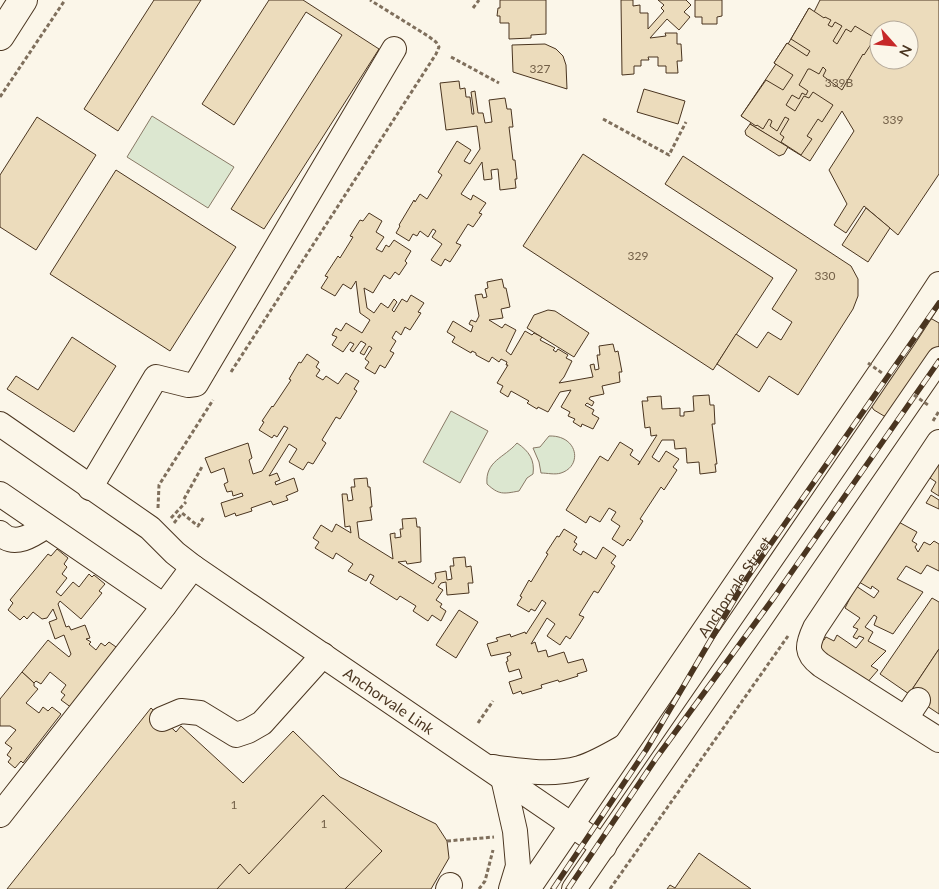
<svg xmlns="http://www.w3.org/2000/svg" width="939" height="889" viewBox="0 0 939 889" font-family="Lato,sans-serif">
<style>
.green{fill:#dce7d0;stroke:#887966}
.building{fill:#ecdcbc;stroke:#4a3520;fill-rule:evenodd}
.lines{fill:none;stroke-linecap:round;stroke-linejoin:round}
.minor-casing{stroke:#4a3520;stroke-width:26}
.major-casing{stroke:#4a3520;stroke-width:30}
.path{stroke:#7f6f5c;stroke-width:3;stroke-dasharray:4 2.5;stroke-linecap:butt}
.minor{stroke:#fbf6e9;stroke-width:24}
.major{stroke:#fbf6e9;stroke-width:28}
.rail-casing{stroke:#4a3520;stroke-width:5.5}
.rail{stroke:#fbf6e9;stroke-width:4;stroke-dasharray:11;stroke-linecap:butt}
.path-bridge{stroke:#7f6f5c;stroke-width:3;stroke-dasharray:4 2.5;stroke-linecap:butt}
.labels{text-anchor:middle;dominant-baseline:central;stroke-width:4;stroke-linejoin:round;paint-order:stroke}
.number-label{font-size:12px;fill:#725f47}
.street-label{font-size:15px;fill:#4a3520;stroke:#fbf6e9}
</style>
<rect width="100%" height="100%" fill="#fbf6e9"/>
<g class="green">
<path d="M152,116L234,167L208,208L127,157Z"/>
<path d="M451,411L488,431L460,483L423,462Z"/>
<path d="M549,436C578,435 583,466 561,473C555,475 547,473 541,473L539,462L533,448L540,447Z"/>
<path d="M517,443C529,451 535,460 533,474L527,478L519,491C503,494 499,495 487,484C485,461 504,458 517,443Z"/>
</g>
<g class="building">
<path d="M154,0H201L118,131L84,109Z"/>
<path d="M269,0H303L379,49L264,229L231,209L342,35L306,12L234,125L202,104Z"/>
<path d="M500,0H546V34L531,35V38L509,39V23H500V16H497L498,8H500Z"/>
<path d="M621,0H633V6L640,5V13H648V29L664,11L661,8L664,5L658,0H686L691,5L684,12L690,17L679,30L667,19L650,38L666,36L665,33H677V44H681L682,61H677L678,73H666V66H658V57H648L649,60H641V66H634V74L622,75Z"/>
<path d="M695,0H722V16L717,17V24H702V17H695Z"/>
<path d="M820,0H939V174L898,235L864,206L846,233L834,225L847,204L829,170L854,131L842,111L810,161L750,124L751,122L741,116L776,64L774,63L787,43L788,44L809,8L814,12ZM879,30H909V60H879Z"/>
<path d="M809,8L824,18L825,17L831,20L828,25L832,27L835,22L842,26L833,41L837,44L846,29L851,32L855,26L875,38L864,55L863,54L842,90L823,76L826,70L823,67L819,74L810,69H808L799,85L808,91L806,95L802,93L799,99L792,95L786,105L795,111L804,96L809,98L813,92L833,105L822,122L818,119L807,136L812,139L801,155L781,142L784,137L780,134L789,119L785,117L777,131L770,126L772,121L769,119L763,129L757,125L756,126L741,116L766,80L783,90L793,75L774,63L787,43L807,56L810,51L791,39Z"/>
<path d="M545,44L556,49L563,56L566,65L567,89L513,72L512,45Z"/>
<path d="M459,81L460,89L465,88L466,97H470L472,114H474L471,92L475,91L478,113H483L485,123L492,122L489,100L505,98L507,109H511L513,127H509L513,160H515L517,179H515L516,188L500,190L498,169L491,170L492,179L484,180L482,162L461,194L471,200L473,195L486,203L479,213L482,214L473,227L468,224L456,243L461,245L450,262L445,259L441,266L431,260L442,244L432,237L436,231L433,229L428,237L420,231L417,236L413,234L409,241L396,233L400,226L399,225L414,200L415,202L420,194L427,199L442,175L438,172L457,141L471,150L464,161L470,164L480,149L477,126L446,130L440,83Z"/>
<path d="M644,89L685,101L678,124L637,112Z"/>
<path d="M37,117L96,155L36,250L0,227V175Z"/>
<path d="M750,124L788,147L784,154L779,156L746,135L745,131Z"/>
<path d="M583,154L773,278L713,370L523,246Z"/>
<path d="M683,156L851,266L858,279V296L853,309L798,395L769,376L759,392L717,364L736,334L757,348L768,332L781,340L792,322L772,309L797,270L665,184Z"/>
<path d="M116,170L236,247L170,351L50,274Z"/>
<path d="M866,208L890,228L868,262L842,245Z"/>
<path d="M369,213L382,221L376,232L384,237L376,249L382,252L386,245L389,247L394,240L411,251L405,261L407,263L399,275L395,272L390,279L384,275L373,293L364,288L367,308L374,313L381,303L388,308L394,299L397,302L392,310L394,312L402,299L407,302L411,295L424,303L418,312L421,313L410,330L405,327L401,335L396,331L392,338L396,341L390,351L394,353L385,368L380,365L375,374L365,368L369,362L365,359L372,348L369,346L364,355L360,353L366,344L361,341L353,352L350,350L354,344L350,342L343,352L332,345L337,337L332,335L336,328L341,331L346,323L362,333L370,320L360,313L356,281L351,289L343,284L335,296L321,288L328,277L325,276L338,256L340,258L353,237L350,236L360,220L363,221Z"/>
<path d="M502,279L504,288H506L510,307L501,309L503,318L489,320L502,328L505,324L516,330L506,351L511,355L525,331L532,335L534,333L542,337L540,340L555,348L553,350L556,352L558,349L568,355L566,358L572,361L564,377L559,383L593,377L590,365L594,364L595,370L599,369L597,355H600L599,346L613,344L615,352L618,351L622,372H619L620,382L602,386L604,394L590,397L589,399L594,402L592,406L587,403L585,405L594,410L592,414L599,418L593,429L582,424L581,427L573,422L575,419L568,416L570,412L561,407L571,390L560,392L548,412L538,407L537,409L527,403L529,401L511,391L508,397L500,392L503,386L497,383L508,365H506L507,362L501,359L499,362L492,357L489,362L476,355V353L472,351L471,353L452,342L455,337L447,332L453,321L471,332L473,326L469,324L471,320L476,322L479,316L475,295L482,294L483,298L487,297L485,289L488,288L487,282Z"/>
<path d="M548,310L555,311L589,333L574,357L527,328L534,315Z"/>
<path d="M923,319H932L939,323V357L896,415L884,416L874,410L869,403Z"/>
<path d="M72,337L116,366L74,432L7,389L16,376L38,390Z"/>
<path d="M307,354L319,362L316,367L320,370L316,376L323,380L326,376L338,384L346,373L359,381L354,389L357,391L340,419L336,417L322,440L326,443L313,464L308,462L303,470L289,462L297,449L289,444L269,476L277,473L280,480L275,482L276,485L294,478L298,491L286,496L288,500L273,505L271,501L251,508L252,511L236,516L235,513L225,517L221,503L243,496L242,493L233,496L232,491L227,492L224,484L228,482L224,468L211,473L205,458L248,443L252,458L249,460L253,474L262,471L288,428L284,426L277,437L274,435L272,438L259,430L264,422L262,421L272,406L273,407L291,380L289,379L299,362L301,363Z"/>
<path d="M709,395L710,405H714L715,424H712L717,464H715L716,472L700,474L699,462L687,463L686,448L675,449L674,440H662L652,457L659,462L666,451L679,459L673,467L677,470L664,490L661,487L640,519L643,521L630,541L628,539L623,546L612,539L620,526L611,520L616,512L609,508L600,522L590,516L586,523L566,510L600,456L608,461L620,442L633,450L630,455L640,462L638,465L657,435L651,436L650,427L645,428L642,401H648L647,397L661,396L662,409L680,408V416H684V412L694,411L693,396Z"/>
<path d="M938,465H939V496L931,491L936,482L930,478Z"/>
<path d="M367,478L368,487H370L372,507H370L372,520L357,522L359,538L393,559L390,534L395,533V538L401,537L400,529H403L402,519L416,518L417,527H420L421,562L407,564L406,561L398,562L433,584L436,579L435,573L446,571L447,580L452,579L450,566H454L453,558L465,557L466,567L471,566L473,583H468L469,593L447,595L446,582L441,583L438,587L443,590L436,600L442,604L440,607L446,611L441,621L432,615L428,621L413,611L416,606L400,596L397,600L370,583L374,576L370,574L366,581L348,571L353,564L336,553L333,559L315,548L319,542L313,538L321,525L332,532L336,524L351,533L350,526L345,527L342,494H347L348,501L353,500L351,487H355L354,479Z"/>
<path d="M931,495L939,500V509L926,503Z"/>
<path d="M895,520L917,532L912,541L917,544L915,547L918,552L924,542L930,545L934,541L939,544V571L927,565L921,574L906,566L897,579L923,592L893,634L874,625L877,617L874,615L865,627L873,632L868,641L886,651L871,666L878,670L866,684L811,651L817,638L824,640L826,637L834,641L837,635L856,648L864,638L859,636L857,639L853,637L858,629L853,627L860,618L845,608L856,586L874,598L879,591L872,586L871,589L859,582Z"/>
<path d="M564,529L577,537L574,542L577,544L573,550L581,555L583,551L596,559L603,547L616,556L611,563L615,566L598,593L594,591L579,615L584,617L570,639L566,636L560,645L547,636L555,624L547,618L531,644L535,642L538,652L546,650L548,657L564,652L568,663L583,659L587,671L577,674L578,676L559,682L558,680L541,685L542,688L522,694L521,691L513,694L509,682L522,678L519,669L509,672L506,662L508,661L507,657L511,655L510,652L491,656L487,644L498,641L496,638L510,634L511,637L525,632L526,634L546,603L542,600L535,611L531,609L529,612L517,605L522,597L520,596L529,580L531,582L548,554L546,553L557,536L559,537Z"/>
<path d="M57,549L68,558L64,564L67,567L62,574L67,578L56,592L61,596L73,582L79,587L89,574L92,577L94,575L105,584L99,591L102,593L81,619L60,601L58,604L66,627L69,626L71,630L85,625L90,638L86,639L91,642L89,644L96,650L101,643L105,646L109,642L119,649L72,708L61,700L65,695L61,692L66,685L50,672L41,684L36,681L34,683L22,672L48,640L69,657L71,654L64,635L55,639L49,622L57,619L53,609L47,618L42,619L33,612L27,619L24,616L20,620L8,610L13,603L10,600L48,554L51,556Z"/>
<path d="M932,598L939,602V649L909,694L880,674Z"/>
<path d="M459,610L478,622L456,658L436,645Z"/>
<path d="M939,649V714L909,694Z"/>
<path d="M22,672L34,683V686L38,689L26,703L39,713L43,707L48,711L52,707L61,714L23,763L21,761L15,768L8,762L11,758L7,755L12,748L5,743L16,730L10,726H0V699Z"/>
<path d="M151,708L176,732L181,726L243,783L293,731L340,777L436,824L447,841L449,858L431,889H7Z"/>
<path d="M323,795L382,851L345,889H217L240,864L249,874Z"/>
<path d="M699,853L751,889H667L670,885L675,888Z"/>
</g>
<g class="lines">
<g class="minor-casing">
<g id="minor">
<path id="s1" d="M0,424L150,528L175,553L193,567L604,847"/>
<path d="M939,442L815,628C807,645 805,653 821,665L939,740"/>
<path d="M90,488L156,377L188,385L196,384L394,49"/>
<path d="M0,494L164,606"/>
<path d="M0,533C14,548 33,535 46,526"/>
<path d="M906,718L918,700"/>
<path d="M162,719L181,711L200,713L236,735L248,731L262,723L323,655"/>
<path d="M492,767C521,771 551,776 580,768C596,763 611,754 625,746"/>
<path d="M503,778L515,831L518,866L511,889"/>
<path d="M0,815L164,606L193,567"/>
<path d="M448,889L450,885"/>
<path id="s2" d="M528,889L903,339L939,284"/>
<path d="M574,889L939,359"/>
</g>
</g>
<g class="major-casing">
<path id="major" d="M0,36L23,0"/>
</g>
<g class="path">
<path d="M473,8L479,0"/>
<path d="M451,57L499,83"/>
<path d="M0,97L65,0"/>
<path d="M603,119L669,155L686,122"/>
<path d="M231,372L436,54L439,47L436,42L428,36L370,0"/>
<path d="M933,421L939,411"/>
<path d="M184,499L203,465"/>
<path d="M158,508L159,485L213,400"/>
<path d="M171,518L186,502"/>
<path d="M174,523L182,513L198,526L204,517"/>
<path d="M478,723L493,701"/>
<path d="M447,841L494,837"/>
<path d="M479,889L485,881L493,850"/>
<path d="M610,889L788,636"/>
</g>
<use href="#minor" class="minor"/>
<use href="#major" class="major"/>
<g class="rail-casing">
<g id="rail">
<path d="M553,889L646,750L747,578L939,303"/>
<path d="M568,889L657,757L775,596L939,361"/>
</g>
</g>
<use href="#rail" class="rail"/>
<g class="path-bridge">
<path d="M868,363L882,373"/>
<path d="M914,395L928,405"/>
</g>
</g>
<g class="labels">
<g class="number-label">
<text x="540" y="68">327</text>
<text x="839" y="82">339B</text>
<text x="893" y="119">339</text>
<text x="638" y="255">329</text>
<text x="825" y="275">330</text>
<text x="234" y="804">1</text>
<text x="324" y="823">1</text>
</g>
<g class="street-label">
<text stroke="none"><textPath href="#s2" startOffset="366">Anchorvale Street</textPath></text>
<text stroke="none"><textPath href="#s1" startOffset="478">Anchorvale Link</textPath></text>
</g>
</g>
<g transform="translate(894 45) rotate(117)"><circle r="24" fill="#fbf6e9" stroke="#b4a999"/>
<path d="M0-4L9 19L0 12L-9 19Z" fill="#c62828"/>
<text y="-8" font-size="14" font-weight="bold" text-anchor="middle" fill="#4a3520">N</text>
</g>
</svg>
